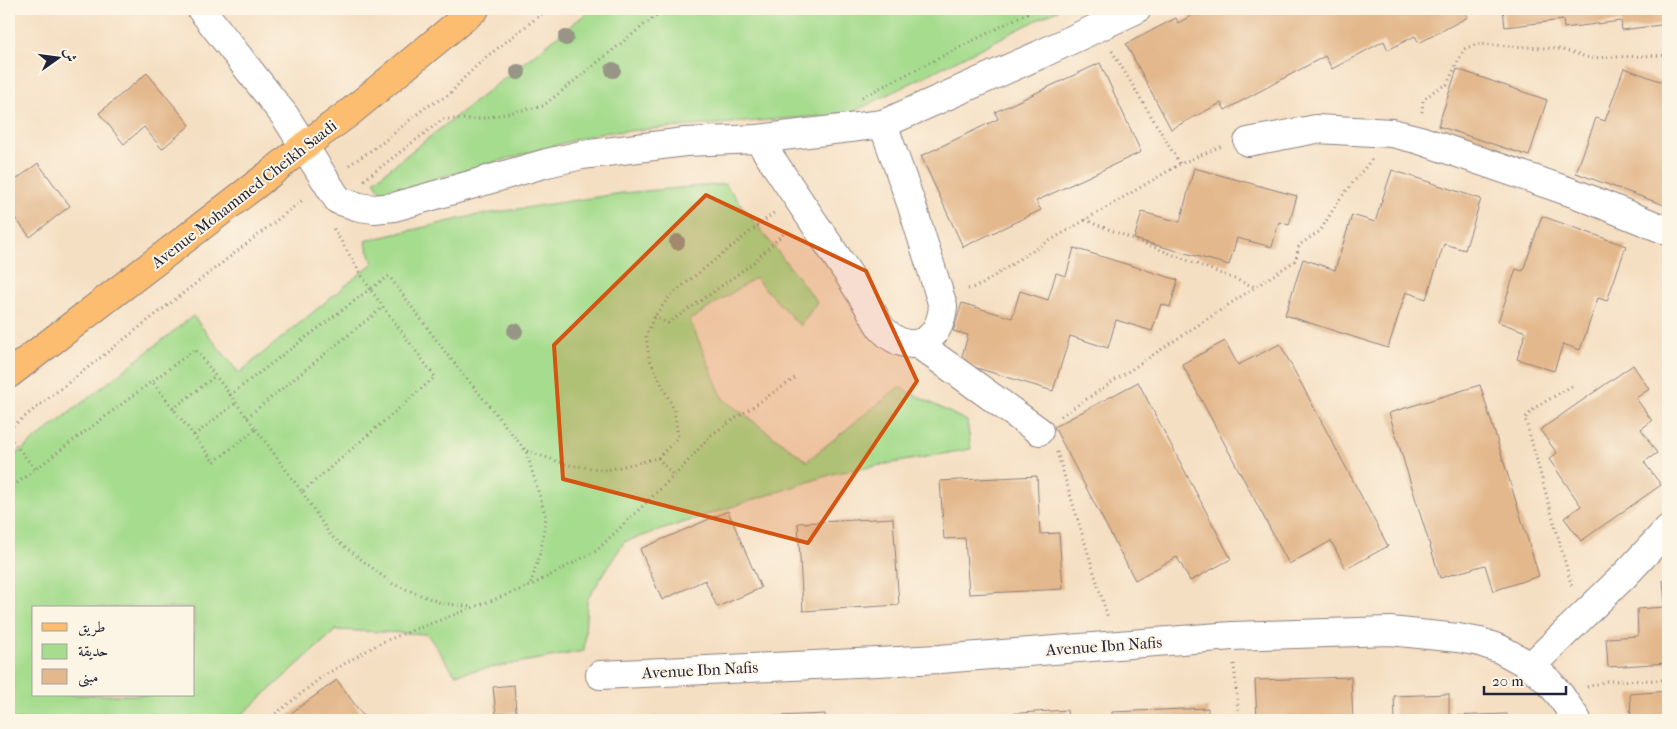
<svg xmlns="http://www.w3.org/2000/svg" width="1677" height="729" viewBox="0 0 1677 729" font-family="'IM FELL French Canon',Amiri,serif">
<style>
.green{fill:#a6dc8e;stroke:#647f64;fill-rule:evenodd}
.building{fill:#e3b88c}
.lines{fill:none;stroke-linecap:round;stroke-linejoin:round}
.minor-casing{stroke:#8c807f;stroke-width:30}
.major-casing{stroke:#8c807f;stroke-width:30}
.path{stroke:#8c807f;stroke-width:3;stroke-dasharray:1 4;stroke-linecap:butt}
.minor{stroke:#fff;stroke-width:28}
.major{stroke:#fcbd6f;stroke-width:28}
.tree{fill:#979686}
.marked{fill:#d45411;fill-opacity:0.2;stroke:#d45411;stroke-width:4;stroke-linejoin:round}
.labels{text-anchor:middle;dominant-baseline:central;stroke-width:4;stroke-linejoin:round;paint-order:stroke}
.street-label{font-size:16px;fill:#22223b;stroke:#fcf5e5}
</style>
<rect width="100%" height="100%" fill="#fcf5e5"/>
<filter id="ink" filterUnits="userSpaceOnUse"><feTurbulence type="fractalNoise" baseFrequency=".02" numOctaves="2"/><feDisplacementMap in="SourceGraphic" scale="10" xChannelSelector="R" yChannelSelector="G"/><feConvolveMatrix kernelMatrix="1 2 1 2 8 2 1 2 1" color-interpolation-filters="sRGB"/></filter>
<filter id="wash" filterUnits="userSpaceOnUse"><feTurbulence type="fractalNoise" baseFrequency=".0096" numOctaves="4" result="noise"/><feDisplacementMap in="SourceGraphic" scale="20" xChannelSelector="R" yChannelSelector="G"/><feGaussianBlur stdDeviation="1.12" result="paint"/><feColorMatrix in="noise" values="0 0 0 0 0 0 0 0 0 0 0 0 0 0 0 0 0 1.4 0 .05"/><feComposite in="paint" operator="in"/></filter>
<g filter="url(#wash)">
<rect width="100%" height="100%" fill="#f5dfc3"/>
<g class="green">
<path d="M592,9H1059L849,114L600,133L424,182L385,197L374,181Z"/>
<path d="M725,184L817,302L800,326L755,278L690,320L723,399L807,461L899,387L967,421L971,449L836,473L624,542L587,600L584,651L455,674L427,634L336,630L236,720H9V460L193,316L239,373L373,263L365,241L472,216L623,193ZM34,608H194V695H34Z"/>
</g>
<g id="blocks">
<g class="building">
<path d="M1204,9H1464L1468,17L1419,43L1415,36L1388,50L1384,41L1332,69L1325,56L1225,110L1221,103L1171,129L1126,44L1176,18L1178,23Z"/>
<path d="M1503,9H1668V24L1622,30L1621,21L1564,28L1563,20L1505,27Z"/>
<path d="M1100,63L1141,152L1036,201L1041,210L963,247L921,156L998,119L995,112Z"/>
<path d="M1624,68L1668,84V202L1667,206L1576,173L1596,118L1605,121Z"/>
<path d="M1457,69L1547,100L1529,156L1438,126Z"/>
<path d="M147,73L190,125L162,149L144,127L124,144L99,113Z"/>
<path d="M38,163L70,206L30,237L9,210V185Z"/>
<path d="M1194,168L1297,196L1289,225L1279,222L1272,247L1237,238L1229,265L1134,239L1142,212L1180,222Z"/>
<path d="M1392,170L1481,199L1465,250L1444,244L1426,299L1406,292L1388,348L1285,315L1303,259L1335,270L1352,215L1375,222Z"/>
<path d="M1542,216L1626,246L1607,301L1598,298L1580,350L1563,344L1554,371L1517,359L1526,332L1498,322L1516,269L1523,271Z"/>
<path d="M1074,248L1178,280L1170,307L1161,304L1152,331L1116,320L1108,348L1070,336L1053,391L960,363L968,335L953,331L962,303L1012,318L1020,291L1048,300L1056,273L1066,276Z"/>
<path d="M1225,341L1238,365L1280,344L1388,546L1346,569L1331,541L1289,564L1182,364Z"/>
<path d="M1633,365L1649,389L1636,398L1652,421L1641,429L1657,453L1644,462L1661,485L1581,541L1564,518L1581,506L1549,459L1557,453L1540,430Z"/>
<path d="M1138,382L1231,559L1190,581L1177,557L1135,580L1054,427Z"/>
<path d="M1480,385L1539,576L1493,591L1485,565L1440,578L1389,413Z"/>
<path d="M1037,476L1040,534L1059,533L1063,589L969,594L965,538L944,539L940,481Z"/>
<path d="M728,511L761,588L717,607L705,580L662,600L640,549Z"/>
<path d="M893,518L899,605L803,611L798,523Z"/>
<path d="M1668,579V663L1608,667L1606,638L1638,636L1637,609L1665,607L1663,580Z"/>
<path d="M1351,677L1353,720H1257L1255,680Z"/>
<path d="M337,680L366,720H282L298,708Z"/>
<path d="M514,685L516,712L496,714L493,687Z"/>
<path d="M1668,691V720H1631L1630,694Z"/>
<path d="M1449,694V716L1507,714L1508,720H1395L1394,696Z"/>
<path d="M1208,708V720H1112V712Z"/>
<path d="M1067,710L1068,720H926V719Z"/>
<path d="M825,714V720H728V718Z"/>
<path d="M658,716V720H641V719Z"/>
</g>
</g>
</g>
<g filter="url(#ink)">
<use href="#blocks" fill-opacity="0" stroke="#8c807f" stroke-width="1"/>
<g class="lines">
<g class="minor-casing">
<g id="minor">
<path d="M201,9L285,116L338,200L359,207L374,209L394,207L547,163L582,155L685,142L758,139L883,124L1039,55L1137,9"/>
<path d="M758,139C789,185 819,230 849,275C857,288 865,301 873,314C876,320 879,326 883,330C911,357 940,343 943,306L912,206L883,124"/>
<path d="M1248,142L1316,129L1392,133L1420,140L1579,195L1668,231"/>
<path d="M918,344L1039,431"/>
<path d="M1531,666L1625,575L1668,529"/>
<path d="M600,675L940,659L1232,636L1390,631L1458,638L1480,642L1500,649L1531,666L1548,681L1560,695L1577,720"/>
</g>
</g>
<g class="major-casing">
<path id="major" d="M9,374L271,173L304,146L349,113L475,9"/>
</g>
<g class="path">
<path d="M1112,51L1180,164L1222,146"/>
<path d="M862,97L1035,9"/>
<path d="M1422,112L1423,101L1435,90L1447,84L1464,49L1477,44L1560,49L1590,58L1668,55"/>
<path d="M349,165L382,143L426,107L449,95L464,78L485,58L548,9"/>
<path d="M364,180L443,119H479L543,106L664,9"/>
<path d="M1085,220L1255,287"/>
<path d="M968,289L981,285L1024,256L1180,164"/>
<path d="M654,317L668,323L709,295L753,263L786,231"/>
<path d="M1572,386L1536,407L1525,418L1572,587"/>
<path d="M230,395L370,289L333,228"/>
<path d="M173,409L215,376"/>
<path d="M1061,416L1296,260L1299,245L1320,231L1339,200L1372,159"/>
<path d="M247,417L383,307"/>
<path d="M9,429L304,199"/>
<path d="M256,429L302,492L435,377L370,289L389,276L446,353L526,451L546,517L541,550L530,586"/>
<path d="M194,435L236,403"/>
<path d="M9,437L35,469"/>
<path d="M527,451L568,465L607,470L658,458L674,476"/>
<path d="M1057,452L1108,618"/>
<path d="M658,458L678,437L674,410L649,358L646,336L654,317L671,295L775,212"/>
<path d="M9,489L195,349L256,429L214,462L152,381"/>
<path d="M302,492L331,536L393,584L441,603L473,607"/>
<path d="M9,627L14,633"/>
<path d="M1234,664L1239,720"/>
<path d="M1587,687L1607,681L1668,680"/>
<path d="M268,720L323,676L382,642L530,586L596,551L680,470L711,435L798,376"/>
</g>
<use href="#minor" class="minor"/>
<use href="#major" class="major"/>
</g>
<g class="tree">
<circle cx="566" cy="38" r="8"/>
<circle cx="613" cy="70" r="8"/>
<circle cx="518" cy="72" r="8"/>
<circle cx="677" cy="242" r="8"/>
<circle cx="515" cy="331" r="8"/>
</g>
</g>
<path class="marked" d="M706,195L866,271L917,381L808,543L563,479L554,345Z"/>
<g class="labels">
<g class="street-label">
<text transform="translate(244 194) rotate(-38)">Avenue Mohammed Cheikh Saadi</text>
<text transform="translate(1104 646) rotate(-4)">Avenue Ibn Nafis</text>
<text transform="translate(700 670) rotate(-3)">Avenue Ibn Nafis</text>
</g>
</g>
<rect width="1677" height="729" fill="none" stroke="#fcf5e5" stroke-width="30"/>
<rect x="32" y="606" width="162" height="90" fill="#fcf5e5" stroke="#a5a1a1"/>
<rect x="42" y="623" width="25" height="8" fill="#fcbd6f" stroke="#a5a1a1"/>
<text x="78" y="632" font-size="15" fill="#22223b">طريق</text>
<rect x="42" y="644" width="25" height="15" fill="#a6dc8e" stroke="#a5a1a1"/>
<text x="78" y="656" font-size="15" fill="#22223b">حديقة</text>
<rect x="42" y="669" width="25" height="15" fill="#e3b88c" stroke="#a5a1a1"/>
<text x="78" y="682" font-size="15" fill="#22223b">مبنى</text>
<g transform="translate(58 58) rotate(76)" stroke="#fcf5e5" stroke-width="4" paint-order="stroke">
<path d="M0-4L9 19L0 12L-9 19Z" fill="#22223b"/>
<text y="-8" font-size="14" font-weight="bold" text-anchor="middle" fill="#22223b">ش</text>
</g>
<path d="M1484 686v8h82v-8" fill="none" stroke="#22223b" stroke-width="2.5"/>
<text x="1492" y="686" font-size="15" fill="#22223b" stroke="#fcf5e5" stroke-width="4" paint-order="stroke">20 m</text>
</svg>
